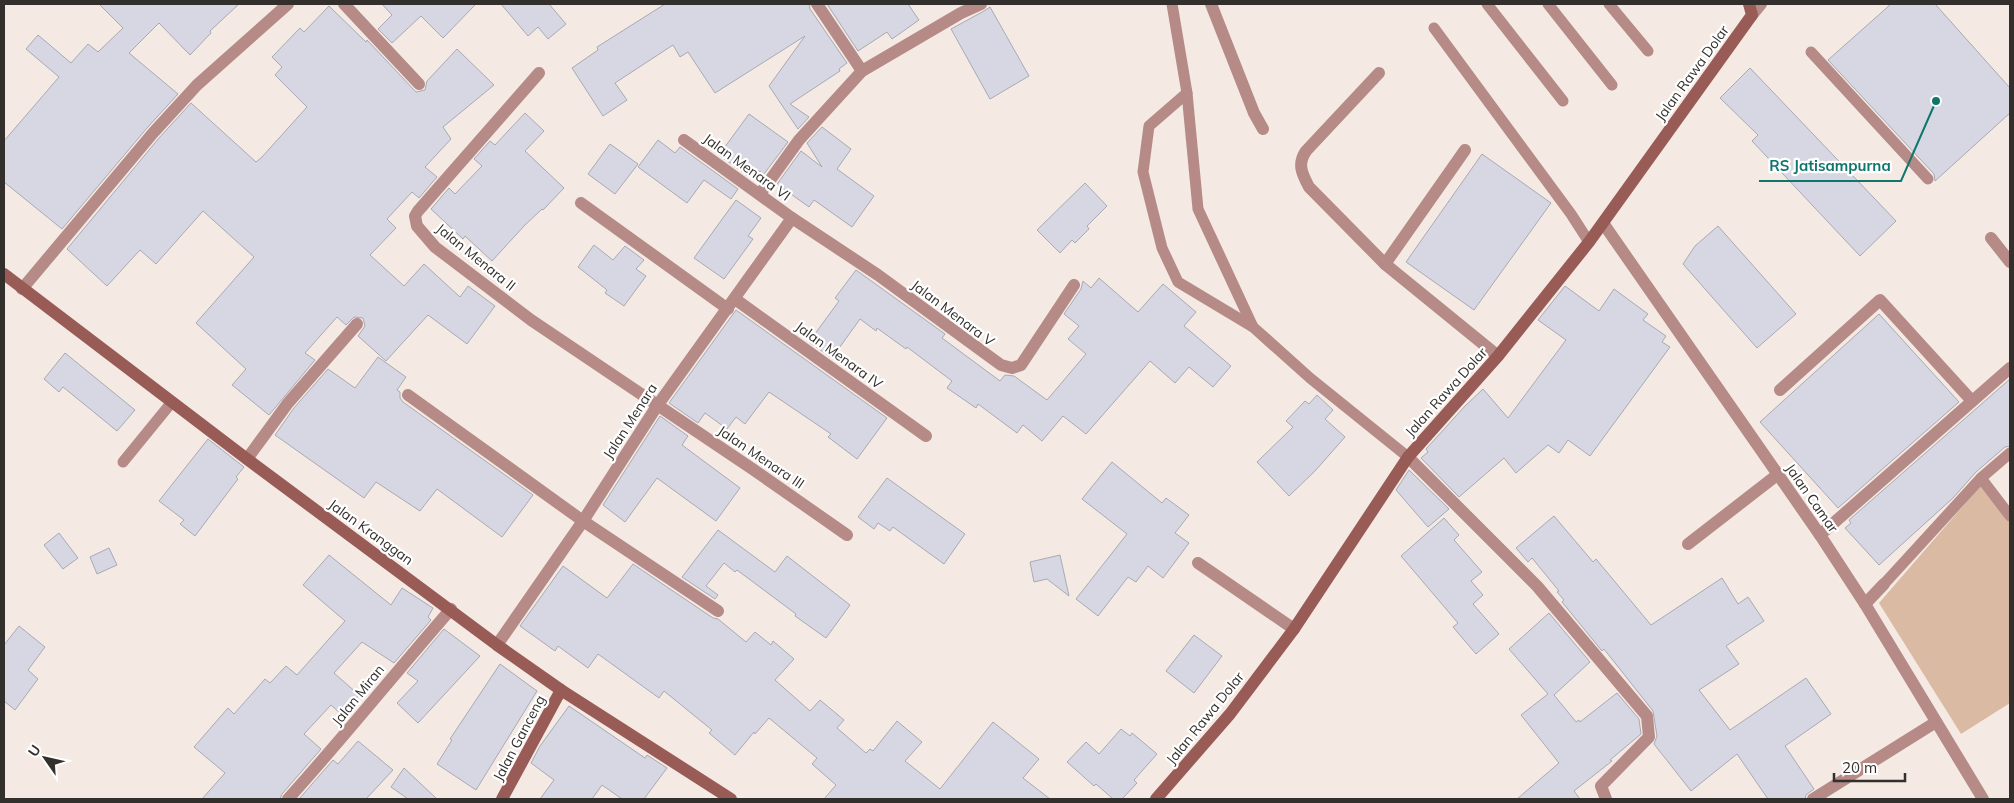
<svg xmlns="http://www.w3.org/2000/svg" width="2014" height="803" viewBox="0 0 2014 803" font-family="Mulish,sans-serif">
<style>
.green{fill:#dbbaa4}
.building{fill:#d7d7e3;stroke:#a8a9b4}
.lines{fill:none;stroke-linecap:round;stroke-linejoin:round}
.lane{stroke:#b68a86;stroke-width:11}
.street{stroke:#b68a86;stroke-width:12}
.secondary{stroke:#985b56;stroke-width:12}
.labels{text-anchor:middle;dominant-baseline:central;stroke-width:4.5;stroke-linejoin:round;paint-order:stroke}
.street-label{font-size:14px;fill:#332f2c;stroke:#fff}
.leader{fill:none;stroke:#0f766e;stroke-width:2}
.callout-dot{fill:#0f766e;stroke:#fff;stroke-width:2}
.callout-label{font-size:15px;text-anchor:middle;font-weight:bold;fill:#0f766e;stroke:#fff;stroke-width:4.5;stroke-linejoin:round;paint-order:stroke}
</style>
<rect width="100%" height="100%" fill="#f5eae3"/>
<path class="green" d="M1982,484L2010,523V703L1961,734L1879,603Z"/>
<g class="building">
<path d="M99,4H239L210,31L211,33L190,55L159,23L129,53L178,94L147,128L62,229L4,182V141L59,77L26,49L38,35L71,63L88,44L98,52L123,28Z"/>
<path d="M382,4H476L443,38L421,16L392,43L378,29L392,15Z"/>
<path d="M501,4H549L566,24L548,39L538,27L528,36Z"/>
<path d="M665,4H809L810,9L847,63L839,69L840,71L790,104L809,117L798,129L769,86L805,36L715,93L688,52L680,57L673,45L615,83L627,100L603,116L572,68L598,50L597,47Z"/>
<path d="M827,4H908L919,20L892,39L887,32L858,51Z"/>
<path d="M1891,4H1935L2010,88V113L1935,181L1934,174L1828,60Z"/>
<path d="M329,6L366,42L367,40L416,92L425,90L427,81L457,49L494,85L443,127L451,139L425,167L437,177L419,198L412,192L387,219L396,228L370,255L404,286L424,264L460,297L468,286L495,306L467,344L428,315L386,361L358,336L365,326L363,318L354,317L346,325L337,317L305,353L315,360L269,415L232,385L246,369L196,323L254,257L203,211L156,264L140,250L107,286L67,249L159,138L191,103L256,162L262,157L307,107L275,75L282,67L272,57L300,28L304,32Z"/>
<path d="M990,7L1029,76L990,99L951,29L984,11Z"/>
<path d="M1750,68L1896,221L1860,256L1752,141L1758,135L1720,98Z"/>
<path d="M525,113L544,131L525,151L564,188L543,210L542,209L525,225L492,261L465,236L463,239L431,209L449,188L455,194L482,166L474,159L490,141L495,145Z"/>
<path d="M749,114L788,142L764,174L754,168L748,176L719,155Z"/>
<path d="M822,127L851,149L837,169L874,196L852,227L814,200L809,207L777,184L801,151L822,167L807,143Z"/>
<path d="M658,140L675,153L680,147L738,189L731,199L704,180L687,203L638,167Z"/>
<path d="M610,144L638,164L615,194L588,174Z"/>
<path d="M1482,154L1551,203L1474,310L1406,262Z"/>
<path d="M1085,183L1107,206L1087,226L1089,229L1075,243L1072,240L1060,253L1037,230Z"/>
<path d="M736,200L761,218L748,236L753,239L724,279L694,258Z"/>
<path d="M1718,226L1796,314L1757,348L1683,264L1695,246Z"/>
<path d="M594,245L613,260L625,246L644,260L636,269L646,276L624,306L605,293L607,290L597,282L578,267Z"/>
<path d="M856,270L945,334L942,338L1000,381L1005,375L1014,376L1047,400L1086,354L1068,339L1079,326L1064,314L1081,289L1083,281L1091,288L1099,278L1138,312L1163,284L1196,312L1184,326L1231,366L1213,387L1189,367L1175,383L1150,361L1086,434L1063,416L1042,441L1023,425L1017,433L978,404L976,408L947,388L952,381L907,347L906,349L877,328L876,331L860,319L832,358L809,342L839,301L835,298Z"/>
<path d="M1565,286L1599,311L1614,289L1648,314L1643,320L1666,336L1662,342L1670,347L1590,456L1568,440L1559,453L1548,445L1516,473L1504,458L1459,497L1421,458L1428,452L1426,449L1465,406L1483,389L1508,418L1566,340L1538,320Z"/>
<path d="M736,310L887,418L857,459L828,437L831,434L769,392L745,424L736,417L727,429L705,413L698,423L669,403Z"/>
<path d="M1879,314L1959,402L1838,508L1760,422Z"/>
<path d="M65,353L135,410L117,431L63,387L59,392L44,379Z"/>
<path d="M378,357L406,377L397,390L400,392V398L403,402L533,495L502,537L437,489L420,511L376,482L364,498L275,435L294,408L328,369L355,388Z"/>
<path d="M2010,379V446L2005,447L1976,472L1953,498L1879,565L1845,528L1851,523L1849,520Z"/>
<path d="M1317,395L1333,410L1325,419L1345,437L1315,471L1289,496L1257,462L1293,427L1286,421L1305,401L1309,404Z"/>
<path d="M660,416L688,436L682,445L740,488L716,521L657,478L625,522L603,505Z"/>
<path d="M208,439L244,467L236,477L238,479L195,536L180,524L184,520L159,501Z"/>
<path d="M1112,462L1162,503L1166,498L1189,515L1175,533L1189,543L1163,578L1148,566L1136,582L1128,577L1098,616L1076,599L1127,534L1082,499Z"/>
<path d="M1409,470L1449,509L1428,527L1396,490Z"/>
<path d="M887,478L965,534L944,564L893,527L890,531L878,523L874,529L858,517Z"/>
<path d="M1554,516L1593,562L1596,559L1651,625L1722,578L1738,604L1748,597L1764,621L1726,646L1739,664L1699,690L1730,730L1806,678L1831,714L1785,746L1814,789L1806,795L1805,799H1768L1737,754L1691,791L1654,744L1657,736L1653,711L1604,649L1602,651L1562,602L1564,600L1557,592L1559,591L1532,558L1528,562L1516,548Z"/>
<path d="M1444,518L1459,535L1454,540L1482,572L1471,581L1483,595L1473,604L1499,634L1476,654L1453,627L1458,623L1401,556Z"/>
<path d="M718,530L775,572L787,556L850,605L826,638L795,616L796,614L737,570L735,572L724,563L706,586L718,595L715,599L682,577Z"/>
<path d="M59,533L78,558L63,569L44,545Z"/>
<path d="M109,548L117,565L97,574L90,557Z"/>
<path d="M329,555L391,605L402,588L433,608L428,617L431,620L394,663L362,642L334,673L359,695L342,715L331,705L304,734L321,749L282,794L280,799H202L225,773L194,747L228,708L234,714L265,679L270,683L286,666L297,675L345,621L303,585Z"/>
<path d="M1060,555L1069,596L1047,579L1034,582L1030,562Z"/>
<path d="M633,564L713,618L718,619L746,642L755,632L771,645L773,641L794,659L775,680L810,711L820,700L844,720L837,728L866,753L870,749L873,751L897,721L922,742L905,761L940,789L993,722L1039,759L1023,778L1050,799H824L836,785L812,764L817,758L769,718L755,734L754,732L735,755L709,733L712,730L664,691L659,698L598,654L588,668L558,646L555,651L520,626L563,566L607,598Z"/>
<path d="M1549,613L1590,662L1554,695L1576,722L1579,720L1580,722L1617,693L1639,719L1641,734L1610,760L1612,761L1574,791L1580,799H1517L1559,763L1521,715L1548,694L1509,649Z"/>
<path d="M19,626L45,647L28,670L38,679L15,710L4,701V645Z"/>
<path d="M444,629L480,656L418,723L397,703L418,681L407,673Z"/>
<path d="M1194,635L1222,656L1194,693L1166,671Z"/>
<path d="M500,664L537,691L476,790L437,764L452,740L450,739Z"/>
<path d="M569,706L645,758L647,755L667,768L644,799H622L602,785L592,799H540L554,780L531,763L540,746Z"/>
<path d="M1121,729L1130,736L1132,733L1157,754L1134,780L1137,783L1122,799H1113L1096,784L1094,786L1067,762L1086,742L1099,754Z"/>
<path d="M358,741L393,770L366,799H299L333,760L338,764Z"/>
<path d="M404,768L437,799H408L391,787Z"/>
</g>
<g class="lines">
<g class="lane">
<path d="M1172,4L1187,93L1198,209L1253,327"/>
<path d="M1487,4L1563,101"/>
<path d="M1548,4L1612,85"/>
<path d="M1609,4L1648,51"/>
<path d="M1434,28L1571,214L1589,242"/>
<path d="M1811,52L1928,179"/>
<path d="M1187,93L1149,126L1143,172L1162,248L1178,282L1253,327L1310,378L1408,457"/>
<path d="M123,462L172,402"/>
<path d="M1981,478L2010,516"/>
<path d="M1884,584L1981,478L2010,453"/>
</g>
<g class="street">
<path d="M344,4L419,84"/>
<path d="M817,4L862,71"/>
<path d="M1211,4L1254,113L1263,129"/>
<path d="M1752,15L1761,4"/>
<path d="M539,73L418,211L415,216L417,226L435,247L531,320L754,470L847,535"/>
<path d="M1379,73L1306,151C1297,164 1302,174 1309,187L1385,264L1498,356"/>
<path d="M684,140L792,218L878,275L1001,365L1012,368L1021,365L1074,285"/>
<path d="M760,194L799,140L862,71L961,13L981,4"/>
<path d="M581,203L728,309"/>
<path d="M1603,223L1820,535L1865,604L1983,799"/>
<path d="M1991,238L2010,262"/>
<path d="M1385,264L1465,150"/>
<path d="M22,289L153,133L197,85L288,4"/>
<path d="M735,299L926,436"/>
<path d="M1780,390L1880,300L1972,401"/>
<path d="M408,395L583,521L718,611"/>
<path d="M1408,457L1537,586L1647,716L1649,737L1601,786L1606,799"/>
<path d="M247,459L288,403L357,324"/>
<path d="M1820,535L2010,368"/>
<path d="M1688,544L1777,475"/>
<path d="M1198,563L1294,629"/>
<path d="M1865,604L1884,584"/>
<path d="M497,645L583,521L657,406L792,218"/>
<path d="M288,799C344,737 396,672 451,609"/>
<path d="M1813,799L1936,722"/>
</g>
<g class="secondary">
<path d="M4,274L247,459L497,645L561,690L731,799"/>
<path d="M502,799L561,690"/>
<path d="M1156,799L1230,714L1294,629L1408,457L1498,356L1589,242L1752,15L1749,4"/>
</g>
</g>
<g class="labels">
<g class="street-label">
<text transform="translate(1692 73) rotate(-54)">Jalan Rawa Dolar</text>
<text transform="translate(747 167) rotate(36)">Jalan Menara VI</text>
<text transform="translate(476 257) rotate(39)">Jalan Menara II</text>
<text transform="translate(953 313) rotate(37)">Jalan Menara V</text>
<text transform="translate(839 355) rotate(36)">Jalan Menara IV</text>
<text transform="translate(1446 392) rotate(-48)">Jalan Rawa Dolar</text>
<text transform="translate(630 421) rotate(-57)">Jalan Menara</text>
<text transform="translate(761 457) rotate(34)">Jalan Menara III</text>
<text transform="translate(1812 498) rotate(55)">Jalan Camar</text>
<text transform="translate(371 532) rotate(36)">Jalan Kranggan</text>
<text transform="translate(358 695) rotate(-51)">Jalan Miran</text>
<text transform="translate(1205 718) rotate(-51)">Jalan Rawa Dolar</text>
<text transform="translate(519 738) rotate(-62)">Jalan Ganceng</text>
</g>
</g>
<path class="leader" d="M1936 101L1901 181H1759"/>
<circle class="callout-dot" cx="1936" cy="101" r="5"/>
<g class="callout-label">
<text x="1830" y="171">RS Jatisampurna</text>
</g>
<rect width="2014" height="803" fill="none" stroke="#332f2c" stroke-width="10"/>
<g transform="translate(45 758) rotate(304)" stroke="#ffffff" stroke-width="4" paint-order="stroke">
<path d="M0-4L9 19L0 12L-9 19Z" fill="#332f2c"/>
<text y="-8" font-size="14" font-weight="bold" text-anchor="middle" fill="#332f2c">U</text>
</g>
<path d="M1834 773v8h71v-8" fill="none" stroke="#332f2c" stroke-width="2.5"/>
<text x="1842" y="773" font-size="15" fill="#332f2c" stroke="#ffffff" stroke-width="4" paint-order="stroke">20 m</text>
</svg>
